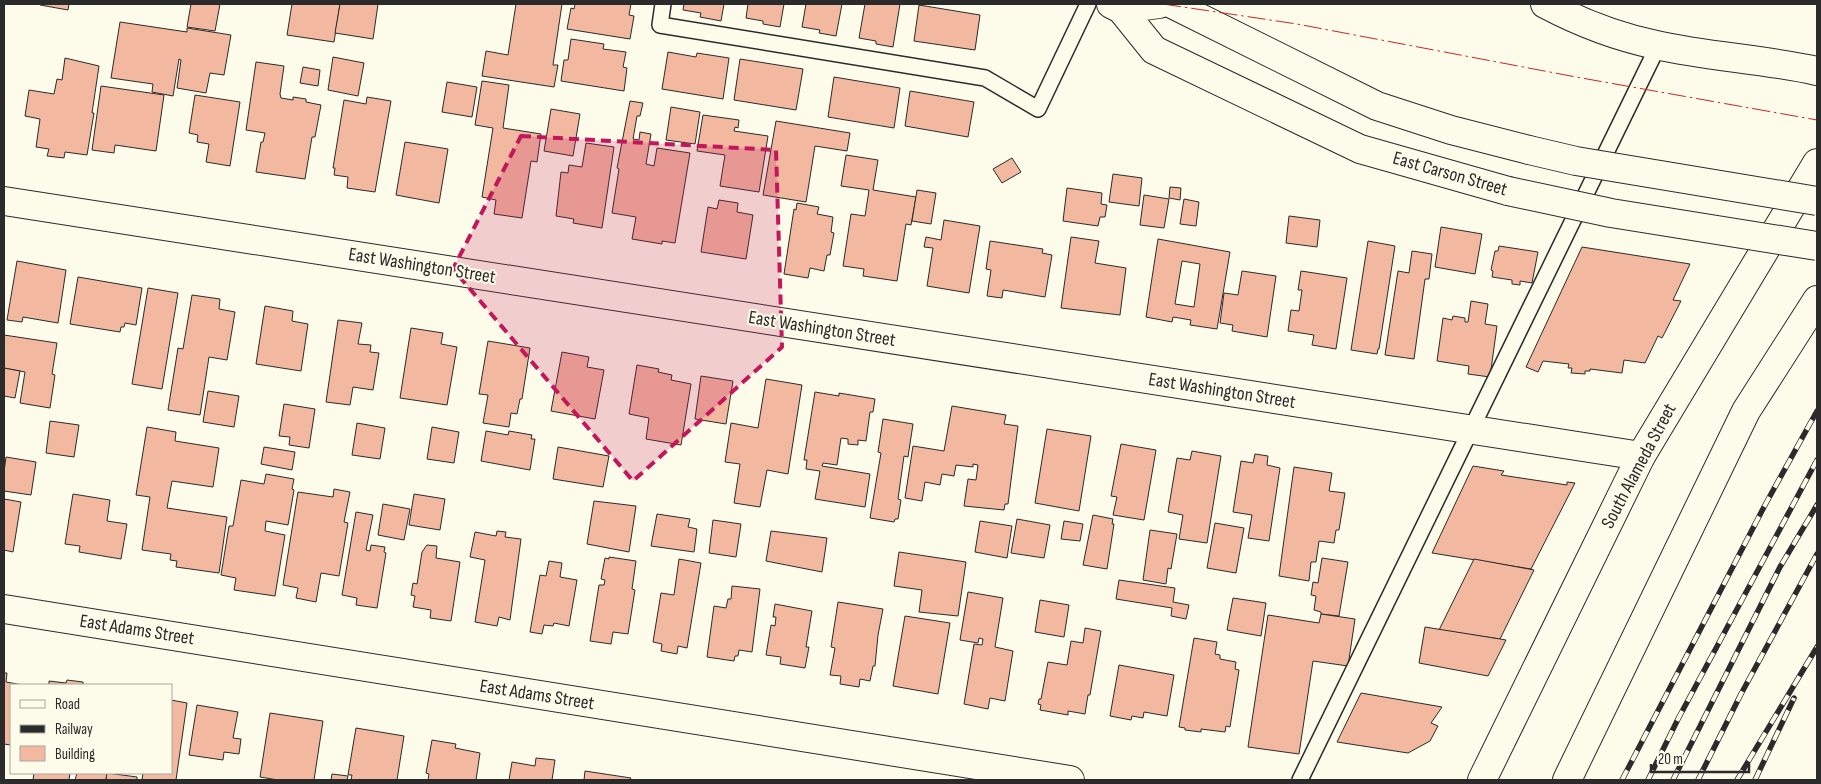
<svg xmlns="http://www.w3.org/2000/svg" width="1821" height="784" viewBox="0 0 1821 784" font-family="'Sofia Sans Condensed',sans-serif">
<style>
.building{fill:#f2b8a0;stroke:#2b2b2b;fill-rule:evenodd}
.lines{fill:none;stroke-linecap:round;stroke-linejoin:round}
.service-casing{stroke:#2b2b2b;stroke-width:18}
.minor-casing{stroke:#2b2b2b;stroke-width:30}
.secondary-casing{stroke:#2b2b2b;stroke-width:30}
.primary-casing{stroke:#2b2b2b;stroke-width:30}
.service{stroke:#fdfbea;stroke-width:15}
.minor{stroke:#fdfbea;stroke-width:28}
.secondary{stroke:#fdfbea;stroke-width:28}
.primary{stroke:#fdfbea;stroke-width:28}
.rail-casing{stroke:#2b2b2b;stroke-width:5.5}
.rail{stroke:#fdfbea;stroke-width:4;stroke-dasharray:11;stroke-linecap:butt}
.secondary-bridge-casing{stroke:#2b2b2b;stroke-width:30;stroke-linecap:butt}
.secondary-bridge{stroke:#fdfbea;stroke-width:28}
.power{stroke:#c62828;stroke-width:1;stroke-dasharray:18 4 2.5 4;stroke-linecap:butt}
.marked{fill:#c2185b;fill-opacity:0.2;stroke:#c2185b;stroke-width:4;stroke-dasharray:10 6;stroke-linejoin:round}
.labels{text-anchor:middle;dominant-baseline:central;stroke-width:4;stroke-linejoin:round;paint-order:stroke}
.street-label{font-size:19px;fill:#2b2b2b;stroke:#fdfbea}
</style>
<rect width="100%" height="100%" fill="#fdfbea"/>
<g class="building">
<path d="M40,4H69L68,10L40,5Z"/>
<path d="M191,4H220L215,31L187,27Z"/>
<path d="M292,4H340L334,42L287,35Z"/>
<path d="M340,4H378L373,39L335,33Z"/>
<path d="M516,4H562L553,65H558L554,87L482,76L486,51L508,55Z"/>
<path d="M575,4H631L629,15L634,16L630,39L567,29L571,8L574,9Z"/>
<path d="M684,4H724L721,21L700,17L701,13L683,10Z"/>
<path d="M748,4H784L780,27L763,24V21L746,18Z"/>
<path d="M806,4H842L836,36L819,33L820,30L802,27Z"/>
<path d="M865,4H900L893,47L876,44V41L859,38Z"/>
<path d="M919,5L980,15L975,50L914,41Z"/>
<path d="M120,22L187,32V28L231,35L224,75L210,73L206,93L177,88L181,60L179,59L173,96L152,92L153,84L111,78Z"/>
<path d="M571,39L604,44L603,49L626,52L623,67L627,68L624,91L561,81L564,60H568Z"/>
<path d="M668,52L696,57L697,53L729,58L723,99L662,89Z"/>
<path d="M333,57L364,63L358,96L328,90Z"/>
<path d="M65,58L99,66L92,113H94L87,155L65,152L64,158L47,156L49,149L36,147L40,119L25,116L29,90L54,94L57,79L62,80Z"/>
<path d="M740,59L803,69L796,110L734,100Z"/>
<path d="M256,62L284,66L280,94L281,98L293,100V97L306,99V102L321,105L315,137H312L305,179L256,172L261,142H263L265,133L246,130Z"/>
<path d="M303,67L320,70L318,86L300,83Z"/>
<path d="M834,77L900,88L894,128L828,117Z"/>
<path d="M482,81L509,85L503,128L541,134L537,162L531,161L522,218L494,214L496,200L482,197L493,128L475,125Z"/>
<path d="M447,82L477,87L472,117L442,112Z"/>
<path d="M101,86L164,95L156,151L115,145L114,153L92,150Z"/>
<path d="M910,91L974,102L968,137L905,126Z"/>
<path d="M195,95L240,102L230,166L206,162L209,144L197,142L198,135L189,133Z"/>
<path d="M367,97L391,101L375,192L347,188L348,177L334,175L335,168H333L344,100L366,104Z"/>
<path d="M630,101L643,103L640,116H637L633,139L639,140L640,132L651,134L646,164L654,166L657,148L690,153L675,243L662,241V244L632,239L636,217L612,213L619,169L617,168Z"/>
<path d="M671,107L700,112L695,144L666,140Z"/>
<path d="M551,109L580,114L573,156L544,151Z"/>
<path d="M703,115L739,120L738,128L735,127L734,131L768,136L759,192L720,186L725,155L697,151Z"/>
<path d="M776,121L850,133L847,151L815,146L806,202L763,195Z"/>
<path d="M405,142L448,149L439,203L396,195Z"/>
<path d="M586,143L614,147L602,228L573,223L574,219L556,216L561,172L568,173L569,165L582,167Z"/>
<path d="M846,155L878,160L873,190L916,197L911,225L906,224L897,281L863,276L864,269L843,266L851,214L865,216L869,190L841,186Z"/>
<path d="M1012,158L1021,172L1002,183L993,169Z"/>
<path d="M1113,174L1142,178L1139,206L1109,202Z"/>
<path d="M1170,187L1181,188L1180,200L1169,198Z"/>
<path d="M1067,188L1102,193L1101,204L1107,205L1105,217H1100L1098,226L1063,221Z"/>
<path d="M917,190L936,193L931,224L912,221Z"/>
<path d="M1144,195L1169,199L1164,228L1140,225Z"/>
<path d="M1184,199L1199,202L1196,226L1180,224Z"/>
<path d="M719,200L738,203L737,212L753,215L746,259L701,252L708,207L717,209Z"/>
<path d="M797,203L819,207L817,214L833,217L831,232L834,233L830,255H827L824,271L810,268L808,278L784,274L794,209L796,210Z"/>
<path d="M1289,216L1320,220L1317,247L1286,243Z"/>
<path d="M944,220L980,226L969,293L927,286L933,248L924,247L926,237L941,240Z"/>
<path d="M1441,227L1482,234L1475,274L1435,267Z"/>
<path d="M1071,237L1099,241L1095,263L1126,268L1120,315L1061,308Z"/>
<path d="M1158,239L1230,252L1217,329L1190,325L1191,320L1173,317L1172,322L1146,317ZM1182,261L1200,264L1194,307L1175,304Z"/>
<path d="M990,241L1043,249L1042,253L1052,255L1045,297L1003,290L1002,298L987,296L991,270L986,269Z"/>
<path d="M1368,241L1395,246L1379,349H1378L1377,354L1351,350Z"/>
<path d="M1499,246L1538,252L1532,283L1520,281V285L1512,284V280L1492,277L1493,271L1491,270L1495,251H1498Z"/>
<path d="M1582,247L1690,264L1673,300L1681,301L1662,338L1658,336L1645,363L1624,360L1622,373L1590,369V371H1585V374L1571,373L1572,368H1568L1569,364L1543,361L1538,372L1526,367Z"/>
<path d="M1412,251L1432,254L1429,279H1425L1414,359L1385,355L1398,271L1409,273Z"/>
<path d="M17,261L66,270L58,323L23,317L22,322L7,320Z"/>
<path d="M1242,271L1276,276L1267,337L1232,331L1233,325L1220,323L1224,293L1238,295Z"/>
<path d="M1301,271L1347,278L1336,349L1312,345L1314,335L1288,331L1291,310L1299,311L1302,290H1298Z"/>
<path d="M78,277L142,288L136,325L125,323L124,327H121L120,332L70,324Z"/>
<path d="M148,288L178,293L162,389L132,384Z"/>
<path d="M192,295L220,299L219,309L235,312L227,360L209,357L200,415L168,410L178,348L183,349Z"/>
<path d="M1471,301L1488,304L1485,324L1497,326L1490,377L1468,374L1469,366L1437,361L1443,318L1452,320L1453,316L1465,318V322H1468Z"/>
<path d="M265,306L293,311L292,321L308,324L301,371L256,364Z"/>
<path d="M338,320L362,323L358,344L371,345L370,352L379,353L373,390L353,387L350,405L326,402Z"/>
<path d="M411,328L443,333L441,344L457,347L447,405L400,398Z"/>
<path d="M4,335L57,343L52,374L55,375L50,408L20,403L25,372L4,368Z"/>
<path d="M488,341L530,348L522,399H520L517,414L511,413L509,427L483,423L488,395L479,394Z"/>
<path d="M562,352L589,357L587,367L604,370L595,419L551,411Z"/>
<path d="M637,365L659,369L658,372L672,375L671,380L691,384L681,445L646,439L649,418L629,414Z"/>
<path d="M4,368L20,371L15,398L4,396Z"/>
<path d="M701,376L733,381L726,424L695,419Z"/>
<path d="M766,379L802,385L788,474L767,470L760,507L734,503L740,464L725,462L731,423L758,428Z"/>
<path d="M208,391L239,396L234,427L203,422Z"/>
<path d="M815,392L839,396V393L875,399L873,412H870L866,441L858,440V445L848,444V439L841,438L837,465L823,463L822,466L870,474L865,507L815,499L820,471L806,469L807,460H804Z"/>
<path d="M284,404L315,409L309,448L289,445L290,437L279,436Z"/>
<path d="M952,406L1006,415L1004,424L1018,426L1008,504H1005L1004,510L964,506L968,479L976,480L978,465L973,464V467L956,465L954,476L942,474L940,485L925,482L922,501L905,498L913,446L944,451Z"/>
<path d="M883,419L913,424L908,457L904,456L898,499L901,500L898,519H895L894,522L870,518L881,453L878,452Z"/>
<path d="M50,421L79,425L74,457L46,453Z"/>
<path d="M357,423L385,428L380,459L352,455Z"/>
<path d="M147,427L176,432L175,441L219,448L213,487L172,481L167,508L227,517L219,573L176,567L177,561L170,560L171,554L142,550L150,497L136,495Z"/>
<path d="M432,427L459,432L454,463L427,459Z"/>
<path d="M1047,429L1091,436L1079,511L1035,503Z"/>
<path d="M486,431L508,435L509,431L532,435L531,439H535L530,470L481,461Z"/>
<path d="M1121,444L1156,450L1144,520L1113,515L1117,497L1111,496Z"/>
<path d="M264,447L295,452L292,470L261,464Z"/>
<path d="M558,447L609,456L603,487L553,479Z"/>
<path d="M1192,451L1221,456L1207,543L1179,539L1183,515L1168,512L1177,458L1190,460Z"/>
<path d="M1255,454L1268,456L1267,465L1280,468L1269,541L1248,538L1252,515L1233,512L1241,461L1253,463Z"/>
<path d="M6,457L36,462L31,495L4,491V472Z"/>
<path d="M1473,466L1504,471L1501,475L1567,485V482L1575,483L1531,569L1432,553Z"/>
<path d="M1294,467L1332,473L1329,491L1345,493L1339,530H1336L1334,543L1319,541L1316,562H1311L1309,581L1279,576Z"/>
<path d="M266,474L294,479L292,489L294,490L288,525L266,521L265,531L285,535L275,596L234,590L236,578L221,575L229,526H233L241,480L264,484Z"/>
<path d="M334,489L350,492L344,522L348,523L339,576L321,573L316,602L296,598L298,588L283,585L298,492L333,497Z"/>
<path d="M73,494L110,500L107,521L127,524L121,559L79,552L80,546L65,544Z"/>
<path d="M414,494L445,499L440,530L409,525Z"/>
<path d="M4,499L21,502L13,552L4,550Z"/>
<path d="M594,501L636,506L629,552L587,544Z"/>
<path d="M383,504L410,509L404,540L378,535Z"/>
<path d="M356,512L373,515L366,550L370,551L371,545L385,547L384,552L386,553L377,608L356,605L357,598L342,595Z"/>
<path d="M657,514L690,519L688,527L697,529L694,552L651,546Z"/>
<path d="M1093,515L1113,519L1112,524H1114L1107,569L1083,565Z"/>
<path d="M1017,519L1050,525L1044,558L1011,553Z"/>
<path d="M713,520L741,524L736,557L709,553Z"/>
<path d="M980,521L1012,526L1007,558L975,552Z"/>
<path d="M1064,521L1083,524L1080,541L1061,539Z"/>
<path d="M1215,523L1244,528L1236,573L1207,568Z"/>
<path d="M1150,530L1177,534L1171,569L1168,568L1166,584L1143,580Z"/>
<path d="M497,531L506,532L505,537L521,539L510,620L499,617L497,626L475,622L485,560L470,557L475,532L496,536Z"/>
<path d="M771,531L827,538L822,572L766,561Z"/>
<path d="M427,545L437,546L436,558L460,562L451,621L430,618L431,610L413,607L415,596L411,595L413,583L417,584L422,552Z"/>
<path d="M899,552L966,562L958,616L919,612L922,590L894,586Z"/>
<path d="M609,557L636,561L632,589L635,590L628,634L613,632L611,644L590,641L599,585H604L605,580L601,579L605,558L609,559Z"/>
<path d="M1322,558L1348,562L1339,616L1321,614V612L1314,610L1316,596L1311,595L1313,582L1318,583Z"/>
<path d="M679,559L701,563L687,648L678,646L677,654L661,651L662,644L653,642L661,593L674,595Z"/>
<path d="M1474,559L1534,570L1500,639L1439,630Z"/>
<path d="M549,561L562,563L560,577L577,580L569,626L554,623L553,626L544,625L542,634L530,632L540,575L546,576Z"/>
<path d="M1119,580L1175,588L1173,602L1189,605L1186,619L1171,616L1172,608L1116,599Z"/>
<path d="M732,586L760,589L752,652L739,650L738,656H735L734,661L707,657L714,606L726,608L728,599H731Z"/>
<path d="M968,592L1003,598L995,647L1013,651L1005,701L990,698L988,709L964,704L974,644L982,645L983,639L979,638L978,643L960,640Z"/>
<path d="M1233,598L1266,603L1261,636L1227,630Z"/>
<path d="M1040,600L1069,605L1064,637L1035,632Z"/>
<path d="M838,602L883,609L878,635L875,666H873L870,681L860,679L859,687L840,684L841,676L830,675L835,648L831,647Z"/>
<path d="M775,604L812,611L806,647H809L805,668L780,664L781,657L766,655L771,625L775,626L776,617H773Z"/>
<path d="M1321,614L1355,619L1348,666L1313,661L1299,754L1248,747L1268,615L1319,623Z"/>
<path d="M905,616L950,623L938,694L893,686Z"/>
<path d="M1425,627L1500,639L1506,640L1488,676L1419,663Z"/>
<path d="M1085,628L1101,631L1090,695H1088L1085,714L1068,711V715L1040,710L1041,705L1038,704L1039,699H1041L1048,662L1067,665L1071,641L1083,643Z"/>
<path d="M1194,638L1217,642L1215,654L1220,655V659L1236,662L1235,669L1239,670L1230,727L1226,726L1225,732L1201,729V732L1185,730V728L1179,727Z"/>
<path d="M1119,665L1174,675L1167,716L1144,712L1143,718L1132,716L1131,720L1110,716Z"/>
<path d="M4,673H7L6,682L23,685H11V745L4,744Z"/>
<path d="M67,680L83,682V685H49V681L66,683Z"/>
<path d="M1361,693L1442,707L1431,723L1438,726L1430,741L1408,753L1337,742Z"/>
<path d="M171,700L187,703L176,780H142L143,773H171Z"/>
<path d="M197,705L238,712L233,738L241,739L239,754L224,752L223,760L189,755Z"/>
<path d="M270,713L323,721L314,780H278L260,777Z"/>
<path d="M356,728L404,736L397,780H351L352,775H348Z"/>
<path d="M432,740L456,744L455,748L480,753L476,780H428L429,774L426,773Z"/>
<path d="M536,758L555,760L552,780H509L512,762L535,766Z"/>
<path d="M585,771L631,778L630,780H584Z"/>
<path d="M34,773H70L69,780H33Z"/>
<path d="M77,773H107L106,780H75Z"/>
<path d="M107,773L137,777V780H106Z"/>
<path d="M332,774L348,776L347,780H331Z"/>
</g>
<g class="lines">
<g class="service-casing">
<g id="service">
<path d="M663,4L660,25L985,78L1038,109L1088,4"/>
<path d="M1300,780L1658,46"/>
</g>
</g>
<g class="minor-casing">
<g id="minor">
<path d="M4,201L1641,456"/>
<path d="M4,609L1070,780"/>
</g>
</g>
<g class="secondary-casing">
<g id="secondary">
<path d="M1111,4L1121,9L1154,50L1360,149L1508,191"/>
<path d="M1172,4L1377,106L1451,130L1529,150"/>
<path d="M1121,9L1159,4"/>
</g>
</g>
<g class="primary-casing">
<g id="primary">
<path d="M1545,4C1579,22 1618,37 1656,45C1709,57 1764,59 1817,71"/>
<path d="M1482,780L1641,456L1817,163"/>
<path d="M1567,780L1746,411L1817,300"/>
</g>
</g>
<use href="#service" class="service"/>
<use href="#minor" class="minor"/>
<use href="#secondary" class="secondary"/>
<use href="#primary" class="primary"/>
<g class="rail-casing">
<g id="rail">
<path d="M1622,780L1765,505L1817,411"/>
<path d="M1648,780L1678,719L1817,460"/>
<path d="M1673,780L1780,567L1817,505"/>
<path d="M1698,780L1741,694L1817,554"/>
<path d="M1737,780L1817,647"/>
<path d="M1755,780L1794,698"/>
</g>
</g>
<use href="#rail" class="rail"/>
<g class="secondary-bridge-casing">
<g id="secondary-bridge">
<path d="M1529,150L1576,161L1817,201"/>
<path d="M1508,191L1611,213L1817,246"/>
</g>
</g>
<use href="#secondary-bridge" class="secondary-bridge"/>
<path class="power" d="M1163,4L1297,24L1576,77L1817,120"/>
</g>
<path class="marked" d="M521,136L776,150L782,347L633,481L453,269Z"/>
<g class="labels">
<g class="street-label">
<text transform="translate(1450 174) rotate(16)">East Carson Street</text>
<text transform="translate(422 266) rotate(9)">East Washington Street</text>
<text transform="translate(822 329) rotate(9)">East Washington Street</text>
<text transform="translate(1222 391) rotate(9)">East Washington Street</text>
<text transform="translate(1639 466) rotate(-62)">South Alameda Street</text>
<text transform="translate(137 630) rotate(9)">East Adams Street</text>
<text transform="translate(537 695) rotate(9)">East Adams Street</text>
</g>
</g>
<rect width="1821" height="784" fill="none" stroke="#2b2b2b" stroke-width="10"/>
<rect x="10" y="684" width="162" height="90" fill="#fdfbea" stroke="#a9a89e"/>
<rect x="20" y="700" width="25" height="8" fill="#fdfbea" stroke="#a9a89e"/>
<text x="55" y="709" font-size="15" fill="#2b2b2b">Road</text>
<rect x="20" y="725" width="25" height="8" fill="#2b2b2b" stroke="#a9a89e"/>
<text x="55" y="734" font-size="15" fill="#2b2b2b">Railway</text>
<rect x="20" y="746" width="25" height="15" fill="#f2b8a0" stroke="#a9a89e"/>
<text x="55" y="759" font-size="15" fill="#2b2b2b">Building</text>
<path d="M1651 764v8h98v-8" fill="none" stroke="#2b2b2b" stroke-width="2.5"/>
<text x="1658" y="764" font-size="15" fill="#2b2b2b" stroke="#fdfbea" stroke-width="4" paint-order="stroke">20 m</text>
</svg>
